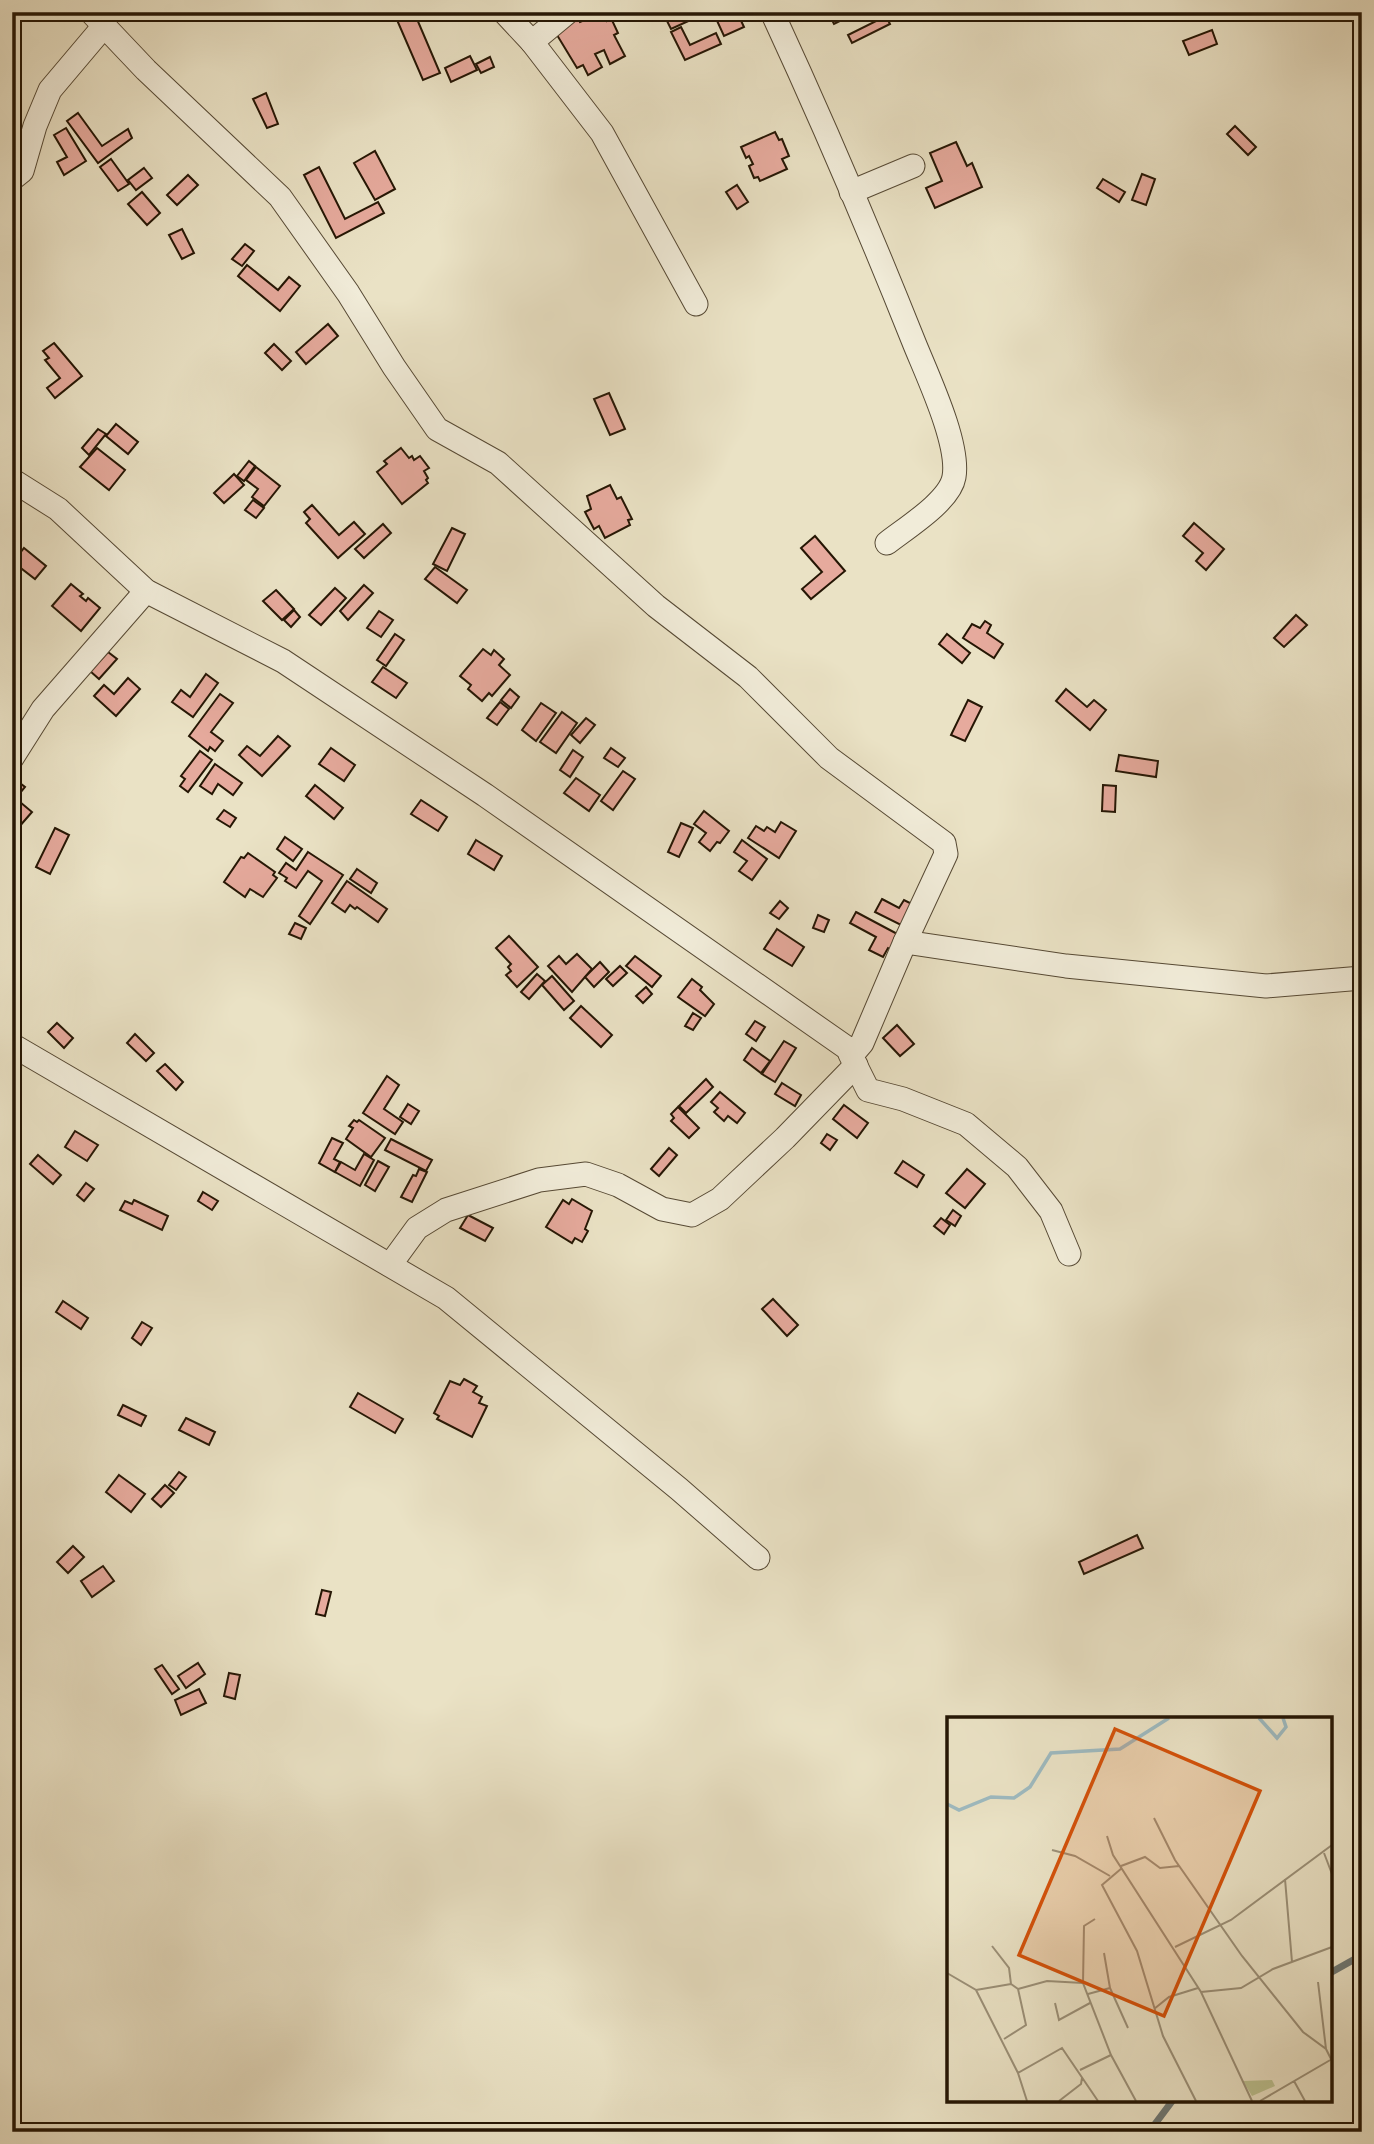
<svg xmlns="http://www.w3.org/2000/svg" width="1374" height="2144" viewBox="0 0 1374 2144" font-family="'Libre Bodoni',serif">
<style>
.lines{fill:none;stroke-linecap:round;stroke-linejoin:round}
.stream{stroke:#6e7875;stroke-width:7}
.building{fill:#e6aa9d;stroke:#251604;stroke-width:2}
.minor-casing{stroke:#564934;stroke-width:25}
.minor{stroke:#f1ecd9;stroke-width:23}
.inset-river{fill:none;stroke:#9ebac0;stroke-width:3.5}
.inset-road{fill:none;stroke:#9b9078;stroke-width:2}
.view{fill:#d4520b;fill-opacity:0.15;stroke:#d4520b;stroke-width:3.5}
.inset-edge{fill:none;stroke:#251604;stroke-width:3.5}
</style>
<rect width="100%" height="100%" fill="#eae2c5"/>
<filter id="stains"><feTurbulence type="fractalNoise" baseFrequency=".00286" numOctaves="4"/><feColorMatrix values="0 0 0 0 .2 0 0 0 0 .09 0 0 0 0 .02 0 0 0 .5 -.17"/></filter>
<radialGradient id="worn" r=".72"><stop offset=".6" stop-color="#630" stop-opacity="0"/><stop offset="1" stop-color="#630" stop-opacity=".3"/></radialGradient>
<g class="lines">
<g class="stream">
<path d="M1330,1973L1362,1955"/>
<path d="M1154,2132L1155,2124L1173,2100"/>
</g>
</g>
<g class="building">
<path d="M397,12H414L440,73L423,80L394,13Z"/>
<path d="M603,12L607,21L611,18L618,33L614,35L625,56L610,64L604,50L595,54L602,67L588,75L583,65L577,68L557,35L577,16L580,22L585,20L583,12Z"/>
<path d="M674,12H706V13L671,29L665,17Z"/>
<path d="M713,12H737L744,27L724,36Z"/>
<path d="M828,12H858L834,24Z"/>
<path d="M886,16L890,24L852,43L848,35Z"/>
<path d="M681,27L690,45L716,33L721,44L685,60L671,32Z"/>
<path d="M1212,30L1217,44L1189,55L1183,41Z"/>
<path d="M470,56L477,70L451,82L445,68Z"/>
<path d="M490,57L494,67L481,73L476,64Z"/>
<path d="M266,93L278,124L267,128L253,99Z"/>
<path d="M78,113L102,146L128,129L132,138L98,163L67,121Z"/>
<path d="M1235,126L1256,147L1248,155L1227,134Z"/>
<path d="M66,128L86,161L64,175L57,162L67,157L54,135Z"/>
<path d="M775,132L779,140L782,139L789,156L782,159L787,169L760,181L758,177L754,178L749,166L753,164L749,156L746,158L741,147Z"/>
<path d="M956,142L967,166L972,163L982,187L935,208L926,188L942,181L930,153Z"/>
<path d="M375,151L395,189L375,200L354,163Z"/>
<path d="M111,159L129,184L118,191L100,167Z"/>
<path d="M319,167L345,219L378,202L384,213L336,238L304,175Z"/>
<path d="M144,168L152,178L136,190L128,180Z"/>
<path d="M1142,174L1155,179L1146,205L1132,200Z"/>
<path d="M188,175L198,185L177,205L167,195Z"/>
<path d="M1103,179L1125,192L1119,202L1097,188Z"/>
<path d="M737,185L748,202L737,209L726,192Z"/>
<path d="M142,192L160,213L147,225L128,204Z"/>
<path d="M182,229L194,253L182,259L169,235Z"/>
<path d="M245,244L254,251L242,266L232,259Z"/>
<path d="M247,265L278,290L289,277L300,286L280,311L238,276Z"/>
<path d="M328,324L338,336L306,364L296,352Z"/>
<path d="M54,343L82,376L55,398L47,388L60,378L45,360L49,358L43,351Z"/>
<path d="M274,344L291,361L282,370L265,353Z"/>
<path d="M609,393L625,429L610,435L594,399Z"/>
<path d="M116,424L138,442L128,454L106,436Z"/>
<path d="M98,429L106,434L89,455L82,448Z"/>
<path d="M97,448L125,470L109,490L80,467Z"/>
<path d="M401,448L409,458L412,456L414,460L420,456L429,468L424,471L428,478L426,480L428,483L402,504L377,472L387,464L384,461Z"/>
<path d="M249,461L255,466L244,481L237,476Z"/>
<path d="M256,467L280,486L264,506L252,497L258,489L246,480Z"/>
<path d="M234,474L244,485L224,503L214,493Z"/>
<path d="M610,485L617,499L621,497L632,519L628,520L630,525L605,538L599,526L594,529L585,512L591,509L587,496Z"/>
<path d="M253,500L264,508L256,518L245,510Z"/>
<path d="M312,505L339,535L354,522L365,534L338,558L306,523L310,519L304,512Z"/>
<path d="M1194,523L1224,549L1206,570L1196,561L1203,553L1183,536Z"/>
<path d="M383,524L391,533L364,558L355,549Z"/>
<path d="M452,528L465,534L447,571L433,564Z"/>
<path d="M815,536L845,571L811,599L802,589L822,572L801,548Z"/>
<path d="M24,548L46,566L35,579L13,562Z"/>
<path d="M435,567L467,590L457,603L425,579Z"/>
<path d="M71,584L83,594L80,596L86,601L88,598L100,608L81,631L52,606Z"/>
<path d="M364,585L373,593L348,620L340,611Z"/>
<path d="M335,588L346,598L321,625L309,615Z"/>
<path d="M276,590L294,609L282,620L263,601Z"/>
<path d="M294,610L300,617L291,627L284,620Z"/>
<path d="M379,611L393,620L381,637L367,628Z"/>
<path d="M1296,615L1307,625L1284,647L1274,638Z"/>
<path d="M985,621L991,625L987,633L1003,644L994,658L963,638L972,624L980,628Z"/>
<path d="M395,634L404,640L386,666L377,660Z"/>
<path d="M947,634L970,653L962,663L939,644Z"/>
<path d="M483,649L491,655L494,650L504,659L499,665L510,675L492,696L489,693L482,701L468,689L471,685L460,676Z"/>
<path d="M108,652L117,659L99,679L90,671Z"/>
<path d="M383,667L407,683L396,698L372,682Z"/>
<path d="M206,674L218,683L193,717L172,702L181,690L190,697Z"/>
<path d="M128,678L140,689L116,716L94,696L104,685L114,694Z"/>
<path d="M510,689L519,697L511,708L501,700Z"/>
<path d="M1066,689L1087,707L1094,700L1106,710L1090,730L1056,701Z"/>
<path d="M220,694L233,703L211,732L223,741L215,751L210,747L208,751L189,736Z"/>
<path d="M968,700L982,707L965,741L951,735Z"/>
<path d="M500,702L509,709L497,725L487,718Z"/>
<path d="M541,703L556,713L536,741L522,730Z"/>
<path d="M562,712L577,723L556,753L540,742Z"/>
<path d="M586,718L595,725L580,743L571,735Z"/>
<path d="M278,736L290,746L262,776L239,755L247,746L260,756Z"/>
<path d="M331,748L355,765L344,781L319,764Z"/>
<path d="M611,748L625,758L618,767L604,758Z"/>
<path d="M573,750L583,757L570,777L560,770Z"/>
<path d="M200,751L212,760L188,792L180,786L185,779L181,776Z"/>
<path d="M1119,755L1158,761L1156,777L1116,771Z"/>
<path d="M215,764L242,783L233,795L218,784L212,794L200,786Z"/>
<path d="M623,771L635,779L613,810L601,801Z"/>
<path d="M12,777L25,787L12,803Z"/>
<path d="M576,778L600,795L589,811L564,793Z"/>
<path d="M315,785L343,808L334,819L306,796Z"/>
<path d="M1103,785L1116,786L1115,812L1102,811Z"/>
<path d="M421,800L447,817L438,831L411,814Z"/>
<path d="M20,802L32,812L12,835V811Z"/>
<path d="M224,810L236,818L230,827L217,819Z"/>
<path d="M704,811L729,831L720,843L717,842L710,851L699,842L706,833L694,824Z"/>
<path d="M781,822L796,831L779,858L748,838L756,826L764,831L767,827L775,832Z"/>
<path d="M681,823L693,828L679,857L668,852Z"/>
<path d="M55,828L69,835L50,874L36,867Z"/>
<path d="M285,837L302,849L293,861L277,849Z"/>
<path d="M476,840L502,856L494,870L468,854Z"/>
<path d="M742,840L767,859L752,880L739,871L747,861L734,852Z"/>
<path d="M308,852L343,875L310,924L299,916L322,881L308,871L296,888L285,881L287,878L279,873L286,863L296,870Z"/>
<path d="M248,853L275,872L273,875L277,878L263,897L250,889L245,897L224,882L241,857L244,858Z"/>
<path d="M357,869L377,883L371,893L350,879Z"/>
<path d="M347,881L387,909L378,922L357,907L355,909L350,905L345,912L332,903Z"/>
<path d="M882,899L899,908L904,900L916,906L905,927L875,912Z"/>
<path d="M780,901L788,908L779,919L770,913Z"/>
<path d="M856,912L903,937L895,952L888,948L883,957L869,950L876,937L850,923Z"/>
<path d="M818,915L829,920L824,932L813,928Z"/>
<path d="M295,923L306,928L301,939L289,934Z"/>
<path d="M777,929L804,947L792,966L764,949Z"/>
<path d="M509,936L538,967L517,987L506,975L511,971L508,967L511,964L496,948Z"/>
<path d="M577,954L592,969L572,992L548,966L559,956L566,964Z"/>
<path d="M635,956L661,976L652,987L626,966Z"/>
<path d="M600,962L609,972L594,987L585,977Z"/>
<path d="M620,966L627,973L613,986L606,979Z"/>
<path d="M537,974L545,981L529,999L521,992Z"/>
<path d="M552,976L574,1001L564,1010L542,985Z"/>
<path d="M692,979L702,987L700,990L714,1004L705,1016L678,997Z"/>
<path d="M646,987L652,994L643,1003L636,996Z"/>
<path d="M581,1006L612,1035L601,1047L570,1018Z"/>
<path d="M693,1013L701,1018L693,1030L685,1026Z"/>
<path d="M755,1021L765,1027L756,1041L746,1034Z"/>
<path d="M57,1023L73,1038L64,1048L48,1032Z"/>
<path d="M897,1025L914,1044L900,1056L883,1038Z"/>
<path d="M135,1034L154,1053L146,1061L127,1043Z"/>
<path d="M784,1041L796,1048L775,1082L762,1074Z"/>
<path d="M752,1048L770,1061L761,1073L744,1060Z"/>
<path d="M165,1064L183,1082L176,1090L157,1071Z"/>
<path d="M387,1076L399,1085L384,1109L403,1122L395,1134L363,1113Z"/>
<path d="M706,1079L713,1087L686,1113L679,1106Z"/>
<path d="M782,1083L801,1095L795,1106L775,1094Z"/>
<path d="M720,1092L745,1113L737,1123L728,1116L724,1121L714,1112L718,1108L711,1102Z"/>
<path d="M408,1104L419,1111L411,1124L400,1117Z"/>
<path d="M844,1105L868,1123L857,1138L833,1119Z"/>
<path d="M678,1107L699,1128L689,1138L671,1121L674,1118L671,1114Z"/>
<path d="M354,1120L357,1122L359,1120L385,1138L371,1157L346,1139L353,1128L349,1126Z"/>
<path d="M75,1131L98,1145L87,1161L65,1147Z"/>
<path d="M827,1134L837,1140L830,1150L821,1143Z"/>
<path d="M332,1138L343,1143L334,1159L340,1162L335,1172L319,1163Z"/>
<path d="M391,1139L432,1160L426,1171L385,1150Z"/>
<path d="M669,1148L677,1155L659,1176L651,1169Z"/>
<path d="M364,1154L374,1160L360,1186L335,1172L341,1162L355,1170Z"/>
<path d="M38,1155L61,1175L53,1184L30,1164Z"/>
<path d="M378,1161L389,1167L375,1191L365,1185Z"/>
<path d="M903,1161L924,1175L917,1187L895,1173Z"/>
<path d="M419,1169L427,1172L412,1202L401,1197L413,1175L416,1176Z"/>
<path d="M967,1169L985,1184L965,1208L946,1193Z"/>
<path d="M86,1183L94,1189L84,1201L77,1195Z"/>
<path d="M203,1192L218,1201L212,1210L198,1201Z"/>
<path d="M572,1199L592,1211L585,1229L588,1231L582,1242L575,1238L572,1243L546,1227L563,1200L569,1204Z"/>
<path d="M134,1200L168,1216L162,1230L120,1210L125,1201L132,1204Z"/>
<path d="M953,1210L961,1216L955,1226L946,1220Z"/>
<path d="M468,1215L493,1228L485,1241L460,1228Z"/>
<path d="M941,1218L950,1225L944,1234L934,1226Z"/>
<path d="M773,1299L798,1325L787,1336L762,1309Z"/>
<path d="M63,1301L88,1318L81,1329L56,1312Z"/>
<path d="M142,1322L152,1328L141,1345L132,1338Z"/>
<path d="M464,1379L477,1386L473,1392L482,1397L479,1403L487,1406L472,1437L437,1419L439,1416L434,1413L450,1381L460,1385Z"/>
<path d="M358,1393L403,1419L395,1433L350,1407Z"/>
<path d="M123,1405L146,1416L141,1426L118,1415Z"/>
<path d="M186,1418L215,1432L209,1445L179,1430Z"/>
<path d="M179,1472L186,1477L176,1490L169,1485Z"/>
<path d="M119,1475L145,1494L131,1512L106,1492Z"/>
<path d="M165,1485L174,1493L161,1507L152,1499Z"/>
<path d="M1137,1535L1143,1548L1084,1574L1079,1562Z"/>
<path d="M73,1546L84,1557L68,1573L57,1562Z"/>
<path d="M103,1566L114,1581L92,1597L81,1581Z"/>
<path d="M322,1590L331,1592L325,1616L316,1614Z"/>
<path d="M198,1663L205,1674L186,1688L178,1676Z"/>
<path d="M162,1665L179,1689L172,1694L155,1669Z"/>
<path d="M229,1673L240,1675L235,1699L224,1696Z"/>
<path d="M199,1689L206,1703L181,1715L175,1700Z"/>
</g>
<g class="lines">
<g class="minor-casing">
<g id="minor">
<path d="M504,12L532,42L568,12"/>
<path d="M772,12C822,120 869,230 913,340C926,373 960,443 954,477C950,501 906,528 887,543"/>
<path d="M532,42L602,133L696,304"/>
<path d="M12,179L22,171L35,126L50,90L104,26"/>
<path d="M851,192L913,166"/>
<path d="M12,480L58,509L146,591L283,661L485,795L847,1048L856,1050L862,1043L905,942L946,854L944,843L829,758L748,677L656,606L498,463L437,429L394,367L348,293L280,197L146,70L91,12"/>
<path d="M12,758L43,709L146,591"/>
<path d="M905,942L1066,966L1266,986L1362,978"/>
<path d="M12,1045L446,1298L679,1489L758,1558"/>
<path d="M850,1054L868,1090L903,1099L966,1124L1017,1167L1051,1211L1069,1254"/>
<path d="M390,1265L417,1228L446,1210L539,1180L586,1174L618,1185L662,1209L692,1215L720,1199L785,1138L856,1065"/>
</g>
</g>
<use href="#minor" class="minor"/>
</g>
<g transform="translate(947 1717)">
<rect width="385" height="385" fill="#eae2c5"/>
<path d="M325,363L328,369L305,379L296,364Z" fill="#bcc291"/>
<path class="inset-river" d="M312,1L330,21L339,10L336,1M0,87L12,93L44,80L67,81L83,70L104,36L173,32L222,1"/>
<path class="inset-road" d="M207,101L228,143L295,239L356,315L379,332L384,342M160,119L166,138L254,275L305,384M105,133L128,139L163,159M377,136L385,157M174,149L198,140L213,151L232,149M175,151L155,168L190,234L216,319L249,384M338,162L345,245M148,202L137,209L136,266L164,338L189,384M45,229L62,251L64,267L71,272M228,230L284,203L385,128M157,236L163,271M0,256L29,273L71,356M371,265L379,332M29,273L64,267M254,275L294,271L326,252L385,230M141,277L163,271L181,311M108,286L112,303L143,286M207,292L222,280L251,271M57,322L79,308L71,272L100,264L136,266M133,353L164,338M347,364L358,384M80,384L71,356L115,331L151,384M112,384L134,367L135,361M313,384L385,342"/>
<path class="view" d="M168,12L313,74L217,299L72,238Z"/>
<rect width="385" height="385" class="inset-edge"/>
</g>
<rect width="1374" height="2144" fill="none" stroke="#eae2c5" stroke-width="42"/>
<rect x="14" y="14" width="1346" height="2116" fill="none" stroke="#251604" stroke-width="3.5"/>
<rect x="21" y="21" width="1332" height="2102" fill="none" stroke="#251604" stroke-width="2"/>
<rect width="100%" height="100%" filter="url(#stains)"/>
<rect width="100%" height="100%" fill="url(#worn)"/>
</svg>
